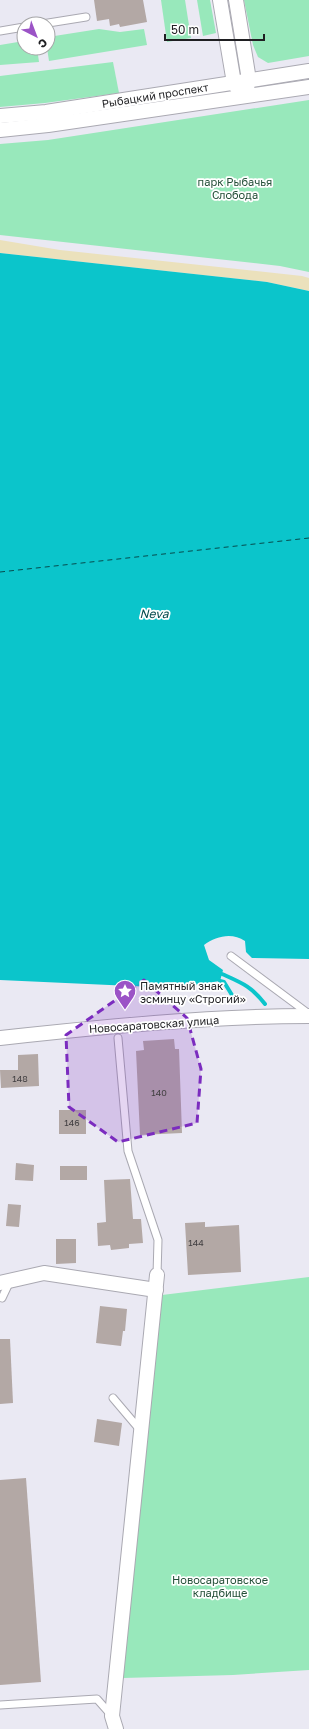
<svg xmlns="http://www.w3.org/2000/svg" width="309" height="1729" viewBox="0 0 309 1729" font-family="'Golos Text',sans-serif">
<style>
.green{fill:#98e8bb}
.sand{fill:#ebe1bc}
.water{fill:#0bc5cb}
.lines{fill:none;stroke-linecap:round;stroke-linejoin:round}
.stream{stroke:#0bc5cb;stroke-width:4}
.ferry{stroke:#054c4e;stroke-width:1;stroke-dasharray:5 4;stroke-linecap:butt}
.building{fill:#b3a8a5}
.service-casing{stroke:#aaa9b2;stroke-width:9}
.minor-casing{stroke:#aaa9b2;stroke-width:16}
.service{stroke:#fff;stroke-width:7}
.minor{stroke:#fff;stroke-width:14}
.marked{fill:#7b2cbf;fill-opacity:0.2;stroke:#7b2cbf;stroke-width:3;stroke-dasharray:8 5;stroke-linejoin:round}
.labels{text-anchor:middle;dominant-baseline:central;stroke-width:3.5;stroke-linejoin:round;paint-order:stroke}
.number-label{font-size:9px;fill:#444143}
.street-label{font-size:11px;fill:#1f1f22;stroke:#fff}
.park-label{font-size:11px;fill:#255039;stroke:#fff}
.poi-label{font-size:11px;fill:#1f1f22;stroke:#fff;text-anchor:start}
.water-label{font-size:12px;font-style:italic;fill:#054c4e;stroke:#fff}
</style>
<rect width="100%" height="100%" fill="#eae9f3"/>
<g class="green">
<path d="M161,0H185L191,38L167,42Z"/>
<path d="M197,0H210L216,33L203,36Z"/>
<path d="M244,0H309V56L268,63L258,57L253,45Z"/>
<path d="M99,29L120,32L144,29L147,45L49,61L47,48L48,37Z"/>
<path d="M24,41V48H37L39,62L0,65V45Z"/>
<path d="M113,62L119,93L45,103L0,107V76Z"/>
<path d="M309,100V272L280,266L0,235V144L48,140Z"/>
<path d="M309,1277V1670L233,1675L123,1678L162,1295Z"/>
</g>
<path class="sand" d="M0,240L60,250L302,276L309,278V291L267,282L0,253Z"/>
<path class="water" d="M0,253L267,282L309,291V959L252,958L246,952L245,941C232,932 216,936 204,945L209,960L223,970L220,981L175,988L0,980Z"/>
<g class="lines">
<g class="stream">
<path d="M222,974C242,983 251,986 265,1004"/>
<path d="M220,981L224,982L235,1000"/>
</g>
<path class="ferry" d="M0,572L309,538"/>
</g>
<g class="building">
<path d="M94,0H143L147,22L120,27L119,24L110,26L109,19L97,21Z"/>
<path d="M174,1039L175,1049H179L182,1133L140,1135L136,1051L144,1050L143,1041Z"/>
<path d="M38,1054L39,1086L1,1088L0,1070H18V1055Z"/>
<rect x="59" y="1110" width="27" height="24"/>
<path d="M16,1163L34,1165L33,1181L15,1180Z"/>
<rect x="60" y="1166" width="27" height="14"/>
<path d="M130,1179L133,1219H141L143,1243L129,1244V1248L111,1250L110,1245L98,1246L97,1223L106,1222L104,1180Z"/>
<path d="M8,1204L21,1205L19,1227L6,1226Z"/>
<path d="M205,1222V1227L239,1225L241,1272L188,1275L185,1223Z"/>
<path d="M56,1239H76V1263L56,1264Z"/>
<path d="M100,1306L127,1309L125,1331H123L121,1346L96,1343Z"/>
<path d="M0,1339H10L13,1403L0,1404Z"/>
<path d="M97,1419L122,1423L119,1446L94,1442Z"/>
<path d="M26,1478L41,1682L0,1685V1480Z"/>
</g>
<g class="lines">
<g class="service-casing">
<g id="service">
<path d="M42,24L86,17"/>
<path d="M0,31L24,27"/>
<path d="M231,956L309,1014"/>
<path d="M118,1038L128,1151L158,1240L157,1275"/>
<path d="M2,1298L10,1281"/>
<path d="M113,1398L141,1431"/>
<path d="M0,1705L97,1699L112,1716"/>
</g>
</g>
<g class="minor-casing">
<g id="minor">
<path d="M220,0L234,83L239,91"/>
<path d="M236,0L249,80L247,88"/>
<path d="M0,116L46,112L309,71"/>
<path d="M0,130L48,125L309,87"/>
<path d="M0,1038C103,1027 206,1016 309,1016"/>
<path d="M0,1283L44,1273L156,1290"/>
<path d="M116,1729L112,1716L157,1275"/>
</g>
</g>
<use href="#service" class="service"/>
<use href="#minor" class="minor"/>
</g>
<path class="marked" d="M144,980L187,1018L201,1069L197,1123L118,1142L69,1107L66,1035Z"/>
<defs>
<g id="sight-pin" transform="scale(1.15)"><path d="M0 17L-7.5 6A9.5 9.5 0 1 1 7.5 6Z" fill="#9b53c6" stroke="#fff"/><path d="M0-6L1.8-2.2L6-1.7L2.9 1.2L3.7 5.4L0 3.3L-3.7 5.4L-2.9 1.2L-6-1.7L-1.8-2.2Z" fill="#fff"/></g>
</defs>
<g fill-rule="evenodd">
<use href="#sight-pin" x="125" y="991"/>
</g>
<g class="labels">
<g class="number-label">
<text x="20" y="1078">148</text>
<text x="159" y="1092">140</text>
<text x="72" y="1122">146</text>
<text x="196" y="1242">144</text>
</g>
<g class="street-label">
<text transform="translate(155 95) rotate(-9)">Рыбацкий проспект</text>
<text transform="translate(154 1024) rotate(-4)">Новосаратовская улица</text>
</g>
<g class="park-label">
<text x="235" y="181">парк Рыбачья<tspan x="235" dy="13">Слобода</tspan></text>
<text x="220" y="1579">Новосаратовское<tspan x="220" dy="13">кладбище</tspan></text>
</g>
<g class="poi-label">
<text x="140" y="985">Памятный знак<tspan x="140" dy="13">эсминцу «Строгий»</tspan></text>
</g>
<g class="water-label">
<text x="154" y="613">Neva</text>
</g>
</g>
<g transform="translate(36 36) rotate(138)"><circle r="19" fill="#ffffff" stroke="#a5a5a7"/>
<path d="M0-3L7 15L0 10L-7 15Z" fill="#9b53c6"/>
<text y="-6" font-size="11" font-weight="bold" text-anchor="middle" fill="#1f1f22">С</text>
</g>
<path d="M165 34v6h99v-6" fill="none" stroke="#1f1f22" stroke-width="2"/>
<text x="171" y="34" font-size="12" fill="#1f1f22" stroke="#ffffff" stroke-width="3" paint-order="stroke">50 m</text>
</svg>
